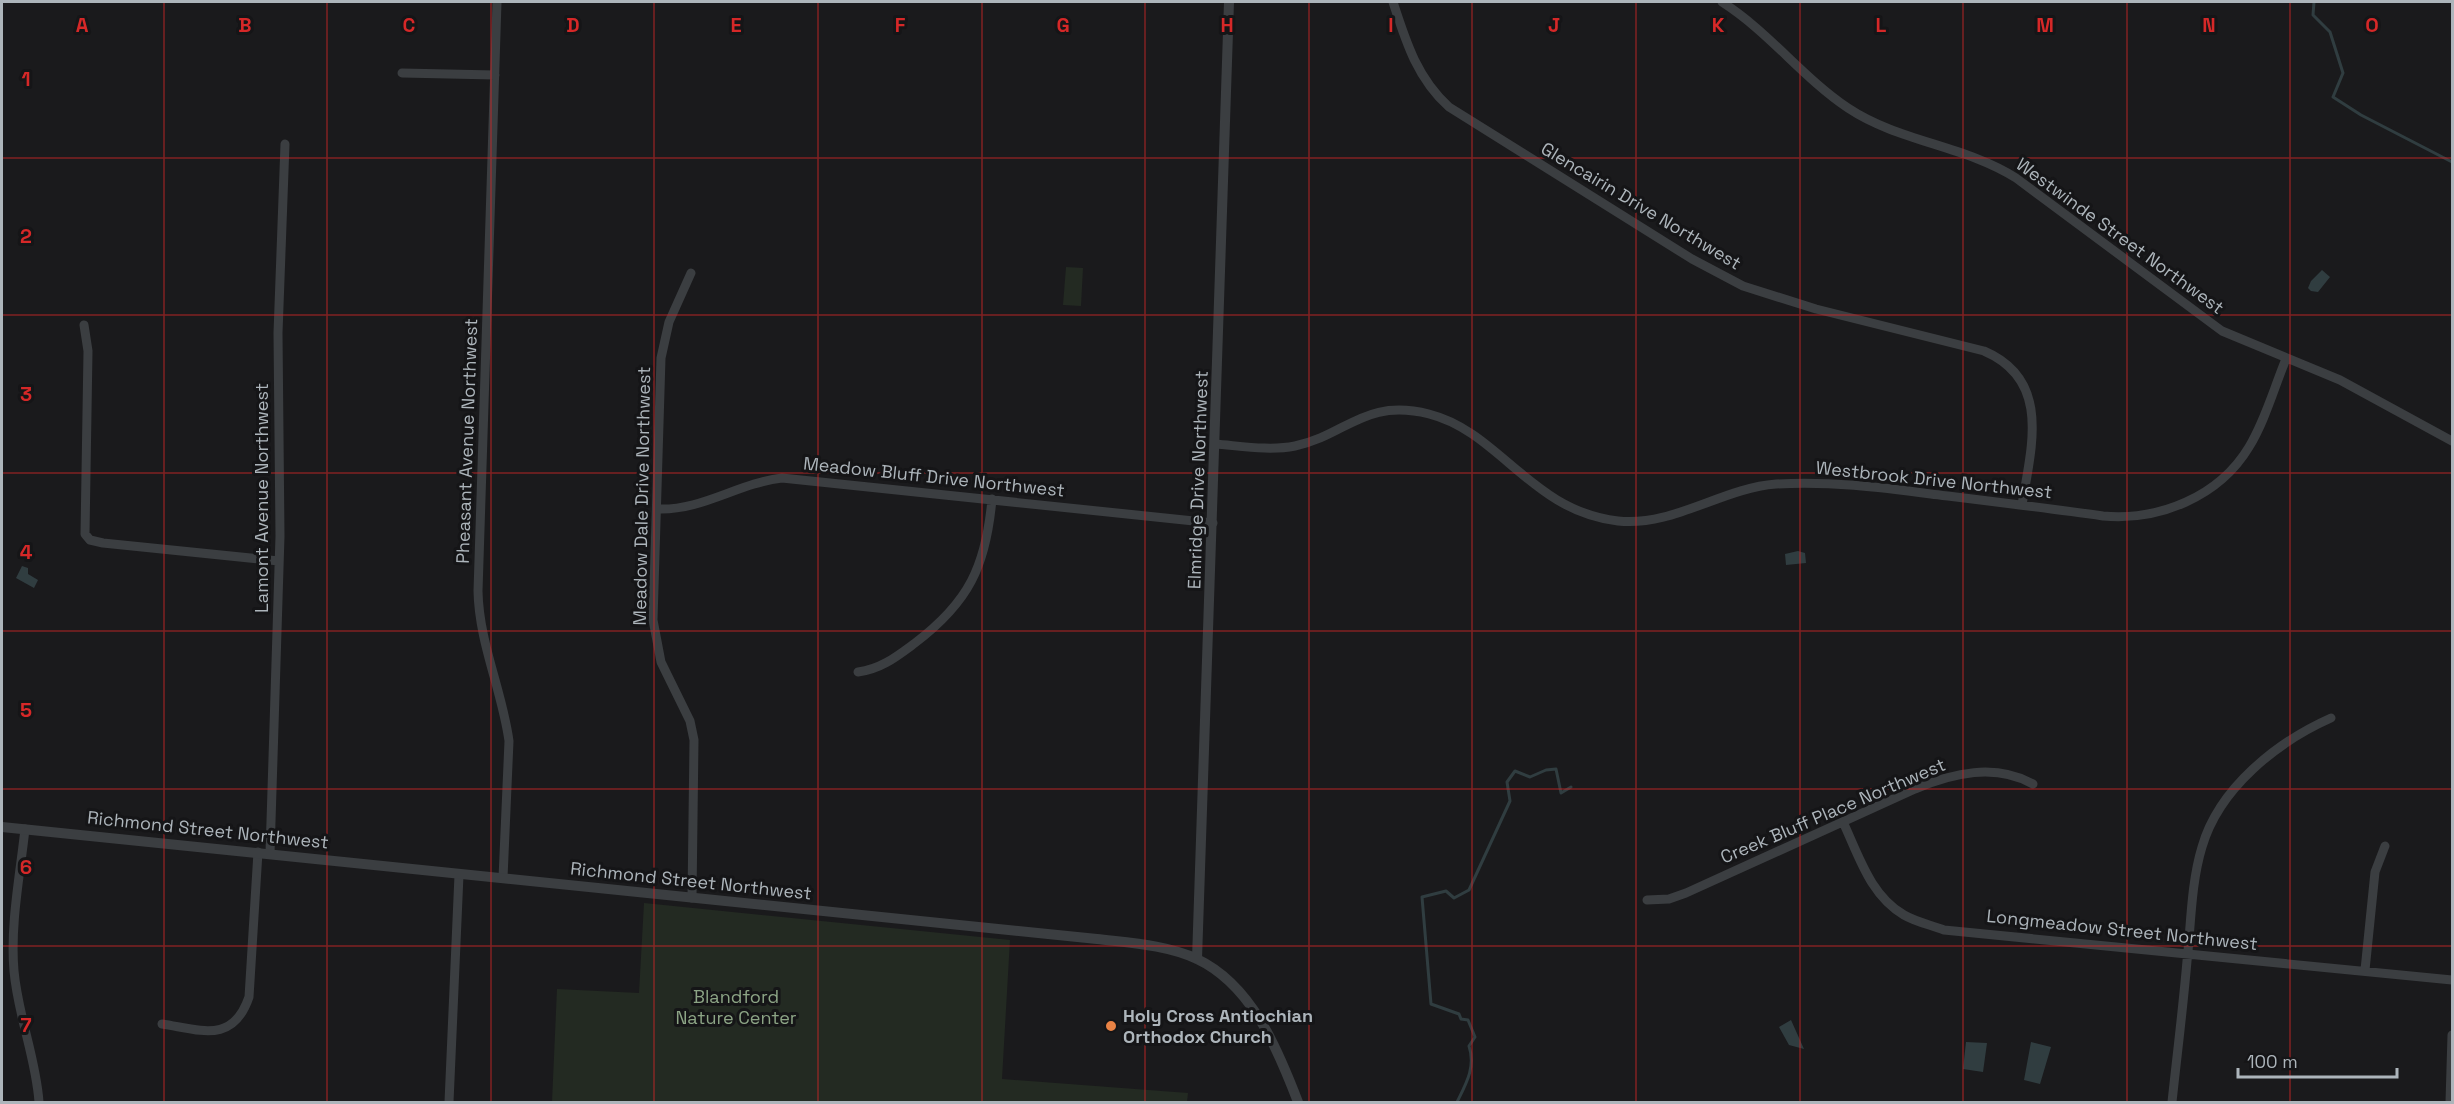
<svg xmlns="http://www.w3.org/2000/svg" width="2454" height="1104" viewBox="0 0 2454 1104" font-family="'Space Grotesk',sans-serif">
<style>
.green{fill:#232a22}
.water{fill:#303d40}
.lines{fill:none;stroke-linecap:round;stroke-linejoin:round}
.stream{stroke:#303d40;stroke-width:3}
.minor{stroke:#3b3e41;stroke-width:9}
.tertiary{stroke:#3b3e41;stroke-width:10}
.grid{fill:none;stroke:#d62828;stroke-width:1.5;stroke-opacity:0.55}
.poi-dot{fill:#e98345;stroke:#151517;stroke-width:2}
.labels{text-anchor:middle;stroke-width:6;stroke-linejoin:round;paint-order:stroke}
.street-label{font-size:18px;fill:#adb5bb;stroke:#151517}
.park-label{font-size:18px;fill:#8ca485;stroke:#151517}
.poi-label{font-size:18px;font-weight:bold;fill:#adb5bb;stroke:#151517;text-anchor:start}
.grid-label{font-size:20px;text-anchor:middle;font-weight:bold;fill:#d62828;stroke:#151517;stroke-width:6;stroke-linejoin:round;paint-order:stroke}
</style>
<rect width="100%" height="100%" fill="#1a1a1c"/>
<!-- green -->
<path class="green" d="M1066,267L1083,268L1081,306L1063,305Z
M644,903L1010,940L1002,1079L1188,1093L1187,1102H552L557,989L639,993Z"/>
<!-- water -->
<path class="water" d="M2322,270L2330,277L2318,292L2311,291L2308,288L2311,281Z
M1798,551L1805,553L1806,563L1786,565L1785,554Z
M22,566L28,568V574L38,580L34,588L16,578Z
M1791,1020L1804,1049L1789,1045L1779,1027Z
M1966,1042L1987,1043L1983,1072L1963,1069Z
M2031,1042L2051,1047L2040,1084L2024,1080Z"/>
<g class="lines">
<!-- stream -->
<path class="stream" d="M2314,2L2313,15L2330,32L2343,73L2333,97L2361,115L2452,162
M1457,1102C1466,1084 1476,1067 1469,1046L1475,1037L1468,1020L1461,1019L1459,1014L1431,1004L1422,897L1446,891L1454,898L1469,890L1510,801L1507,782L1515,771L1530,777L1546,770L1556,769L1561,793L1571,787"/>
<!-- minor -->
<path class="minor" d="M497,2L478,591C479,643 502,690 509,741L503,878
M1393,2C1406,42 1417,78 1449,107L1692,259L1743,286L1816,309L1984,351C2052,380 2031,448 2022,505
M1722,2C1769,32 1802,77 1848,108C1899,142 1964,145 2016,178L2222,331L2340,380L2452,441
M402,73L495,75
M691,273L669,322L661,358L653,620L661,662L690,721L694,740L692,898
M84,325L88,351L85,534L90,540L103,543L279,561
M1215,444C1241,446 1270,451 1295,446C1347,435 1364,398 1429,414C1500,432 1531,511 1618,521C1673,527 1722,488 1776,484C1829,481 1879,487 1931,494C1988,501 2046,508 2103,516C2159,521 2219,497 2249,447C2265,421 2274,388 2286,359
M657,509C702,511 738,483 782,478L1213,523
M858,672C881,669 896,657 915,643C969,602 986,566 992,499
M1843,822C1859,856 1870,895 1904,915C1916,922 1931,925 1944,930L2452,980
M25,829C20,875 10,925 14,971C18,1016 36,1058 39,1102
M270,853L280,536L278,333L285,144
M1647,900L1669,899L1686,893L1915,789C1953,773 1995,763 2033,784
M2365,970L2375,872L2385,846
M162,1024C201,1030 233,1044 249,997L258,852
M449,1102L459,875
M2172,1102C2177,1055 2183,1008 2187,961C2191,924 2191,883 2202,847C2219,788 2277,742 2331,718
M2450,1102L2452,1035"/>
<!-- tertiary -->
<path class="tertiary" d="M2,827L1097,939C1130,943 1167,945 1197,959C1252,985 1278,1050 1298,1102
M1197,959L1229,2"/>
</g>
<!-- grid -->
<path class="grid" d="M164,2V1102M327,2V1102M491,2V1102M654,2V1102M818,2V1102M982,2V1102M1145,2V1102M1309,2V1102M1472,2V1102M1636,2V1102M1800,2V1102M1963,2V1102M2127,2V1102M2290,2V1102M2,158H2452M2,315H2452M2,473H2452M2,631H2452M2,789H2452M2,946H2452"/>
<!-- markers -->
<circle class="poi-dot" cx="1111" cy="1026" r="6"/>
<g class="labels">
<!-- street labels -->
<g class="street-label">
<text transform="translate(1641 206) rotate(31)" y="6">Glencairin Drive Northwest</text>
<text transform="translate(2120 236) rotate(36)" y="6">Westwinde Street Northwest</text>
<text transform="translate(467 441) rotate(-88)" y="6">Pheasant Avenue Northwest</text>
<text transform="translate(934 477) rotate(6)" y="6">Meadow Bluff Drive Northwest</text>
<text transform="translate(1198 480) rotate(-88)" y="6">Elmridge Drive Northwest</text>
<text transform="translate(1934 480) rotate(6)" y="6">Westbrook Drive Northwest</text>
<text transform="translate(642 496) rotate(-89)" y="6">Meadow Dale Drive Northwest</text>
<text transform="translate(262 498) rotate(-90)" y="6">Lamont Avenue Northwest</text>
<text transform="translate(1833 811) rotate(-23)" y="6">Creek Bluff Place Northwest</text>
<text transform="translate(208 830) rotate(6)" y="6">Richmond Street Northwest</text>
<text transform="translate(691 881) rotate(6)" y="6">Richmond Street Northwest</text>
<text transform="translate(2122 930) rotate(6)" y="6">Longmeadow Street Northwest</text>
</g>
<!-- park labels -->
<g class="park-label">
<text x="736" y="1003">Blandford<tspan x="736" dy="21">Nature Center</tspan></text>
</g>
<!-- poi labels -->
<g class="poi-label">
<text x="1123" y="1022">Holy Cross Antiochian<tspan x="1123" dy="21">Orthodox Church</tspan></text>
</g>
</g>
<g class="grid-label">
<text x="82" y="32">A</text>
<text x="245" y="32">B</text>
<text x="409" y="32">C</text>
<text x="573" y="32">D</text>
<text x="736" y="32">E</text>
<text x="900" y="32">F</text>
<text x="1063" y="32">G</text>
<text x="1227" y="32">H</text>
<text x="1391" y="32">I</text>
<text x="1554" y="32">J</text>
<text x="1718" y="32">K</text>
<text x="1881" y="32">L</text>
<text x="2045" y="32">M</text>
<text x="2209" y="32">N</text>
<text x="2372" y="32">O</text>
<text x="26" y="86">1</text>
<text x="26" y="243">2</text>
<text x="26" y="401">3</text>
<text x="26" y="559">4</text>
<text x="26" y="717">5</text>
<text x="26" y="874">6</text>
<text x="26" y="1032">7</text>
</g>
<!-- border -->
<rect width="2454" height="1104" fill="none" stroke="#adb5bb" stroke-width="6"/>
<!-- scale -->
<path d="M2238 1068v9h159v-9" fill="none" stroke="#adb5bb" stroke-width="3"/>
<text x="2247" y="1068" font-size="18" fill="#adb5bb" stroke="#151517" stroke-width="4.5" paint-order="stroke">100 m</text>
</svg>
